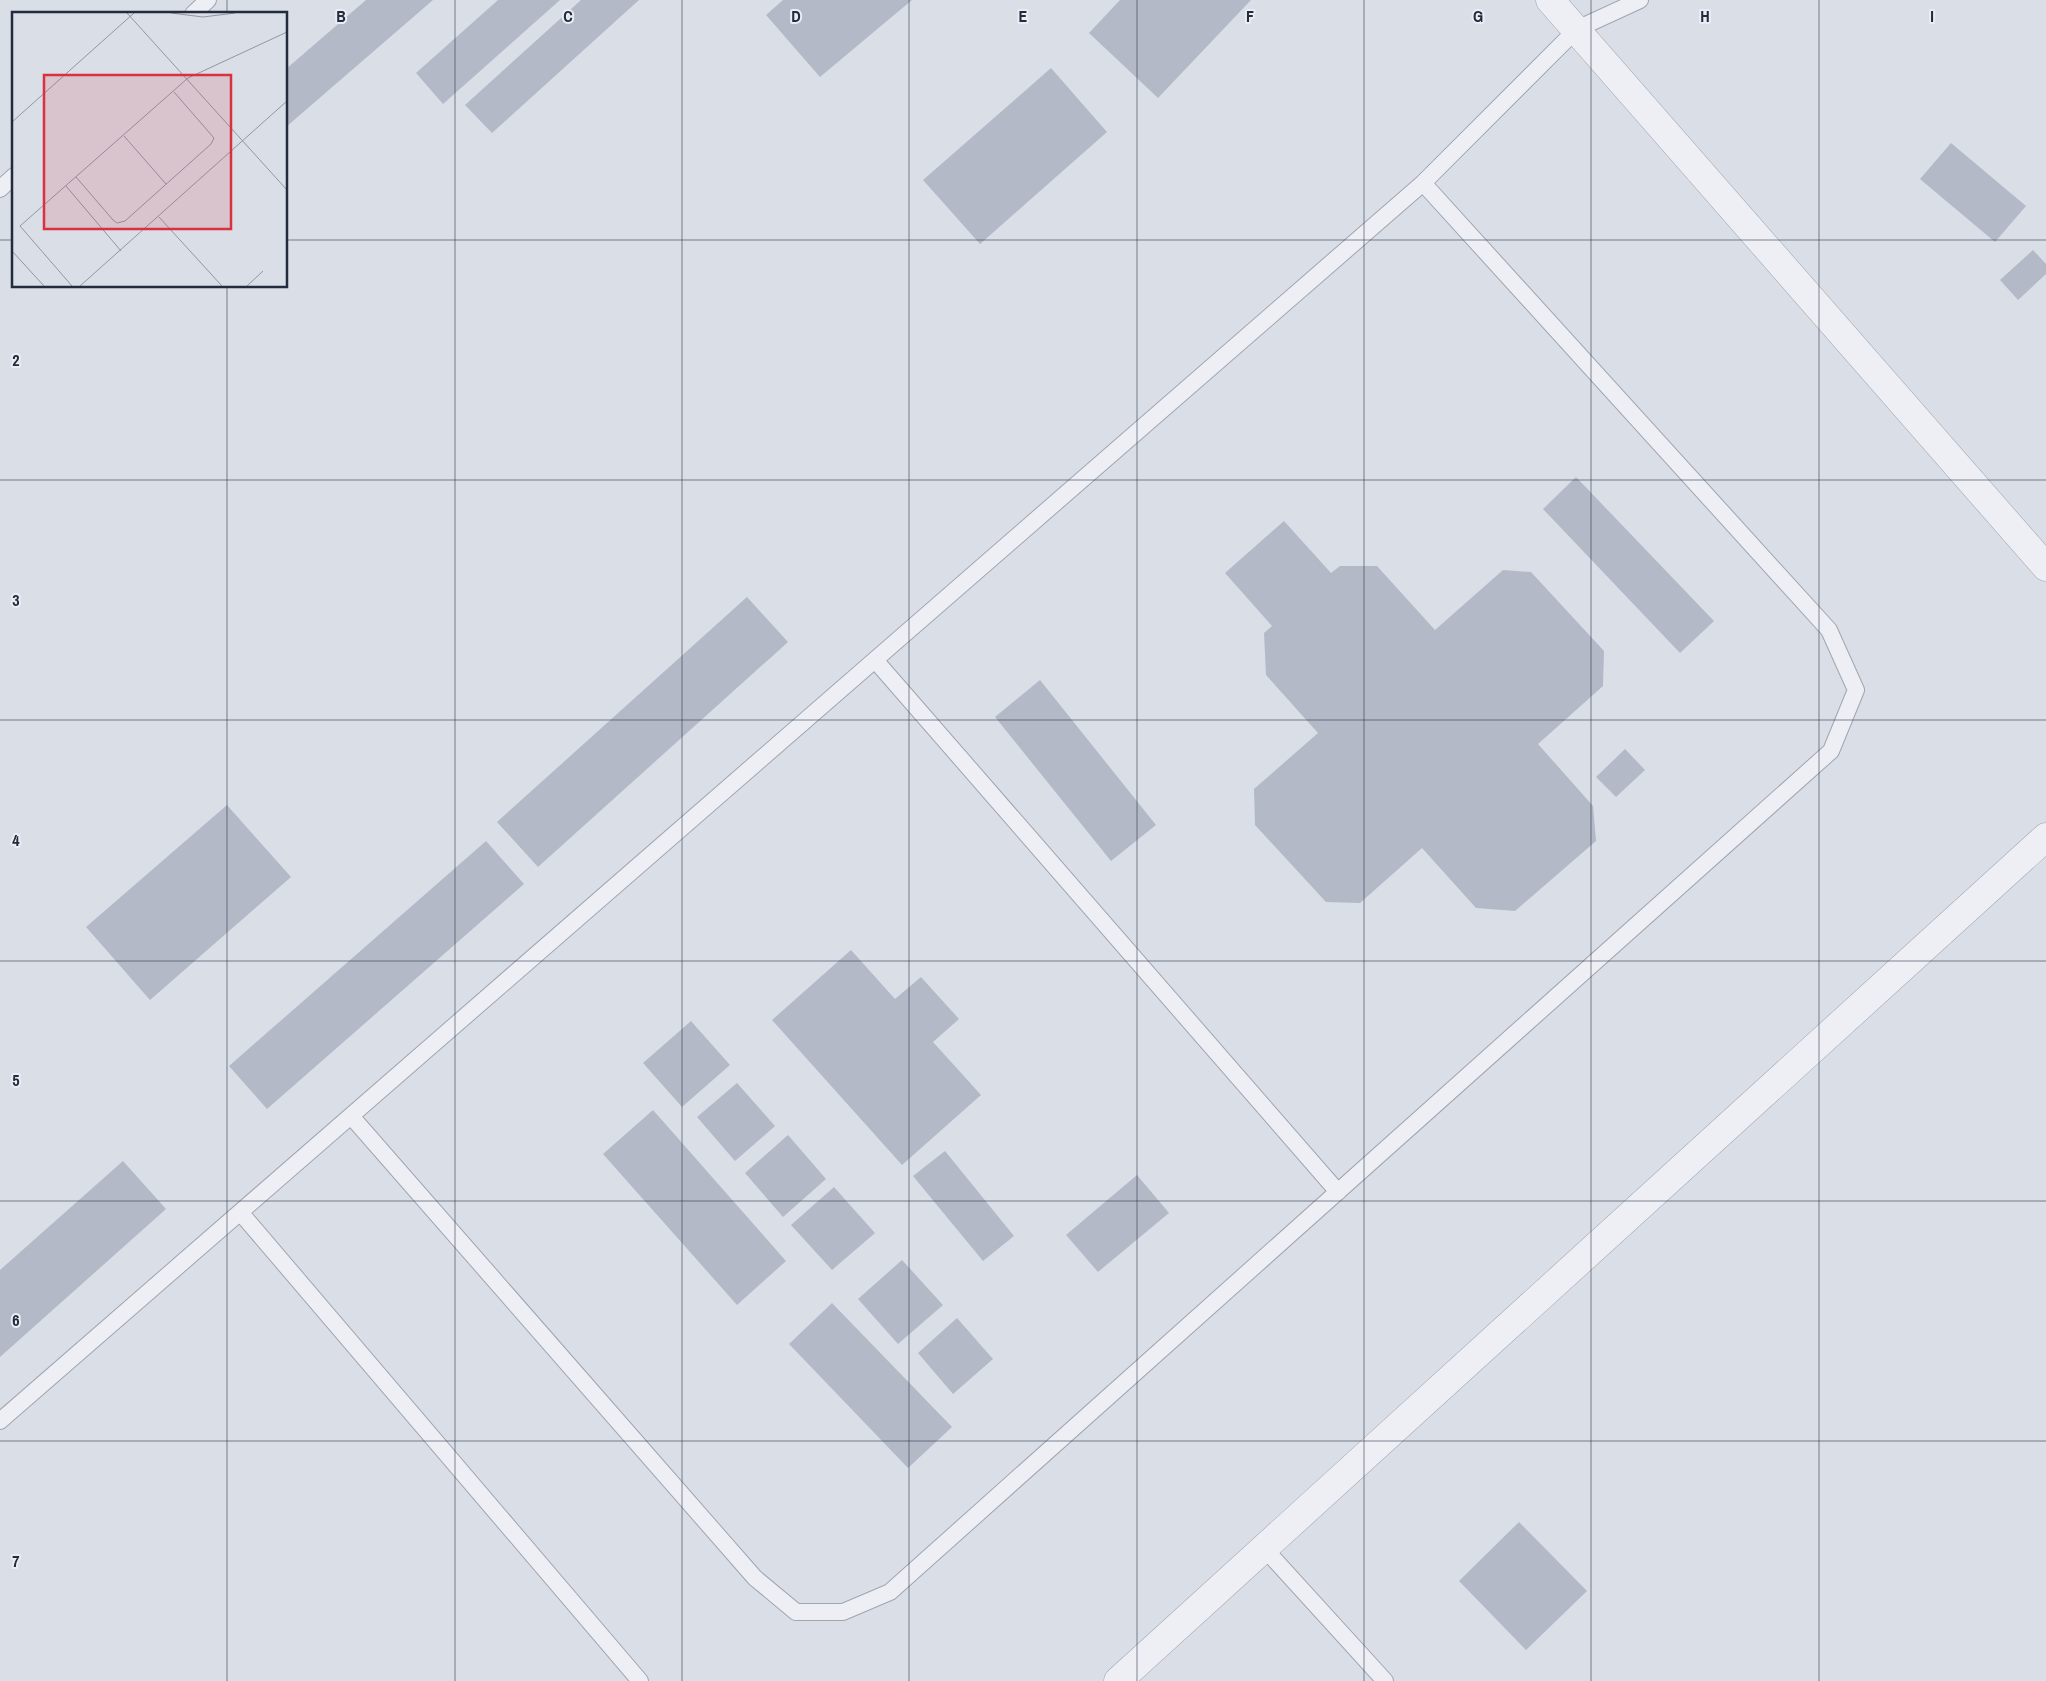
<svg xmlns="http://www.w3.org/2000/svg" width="2046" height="1681" viewBox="0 0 2046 1681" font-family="'Archivo Narrow',sans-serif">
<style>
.building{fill:#b4b9c7}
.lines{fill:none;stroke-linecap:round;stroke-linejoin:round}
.lane-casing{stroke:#9fa5b1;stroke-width:18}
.street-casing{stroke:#9fa5b1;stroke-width:29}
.lane{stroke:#edeff5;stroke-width:16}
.street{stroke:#edeff5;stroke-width:28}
.grid{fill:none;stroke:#232b3e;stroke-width:1;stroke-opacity:0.55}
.inset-road{fill:none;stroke:#9196a3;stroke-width:1}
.view{fill:#da313c;fill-opacity:0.15;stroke:#da313c;stroke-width:2.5}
.inset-edge{fill:none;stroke:#232b3e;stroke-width:2.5}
.grid-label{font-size:16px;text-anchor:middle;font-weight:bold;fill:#232b3e;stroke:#e9edf4;stroke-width:4;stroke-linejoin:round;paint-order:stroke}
</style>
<rect width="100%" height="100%" fill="#dadee7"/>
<!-- building -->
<path class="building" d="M366,0H433L286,127V69Z
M498,0H560L443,104L416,73Z
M581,0H639L492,133L465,105Z
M783,0H912L820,77L766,15Z
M1120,0H1251L1158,98L1089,33Z
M1051,68L1107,132L980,244L923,180Z
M1951,143L2026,206L1995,242L1920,179Z
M2033,250L2046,264V274L2018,300L2000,280Z
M1576,477L1714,621L1680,653L1543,509Z
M1284,521L1331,573L1340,566H1377L1435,630L1503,570L1531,572L1604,651L1603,686L1538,744L1593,806L1596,841L1515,911L1476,908L1422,848L1360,903L1326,902L1255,825L1254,789L1318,733L1266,675L1264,633L1272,626L1225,573Z
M747,597L788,642L538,867L497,822Z
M1040,680L1156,825L1111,861L995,717Z
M1625,749L1645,770L1616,797L1596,777Z
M227,805L291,877L150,1000L86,927Z
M486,841L524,884L267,1109L229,1066Z
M851,950L895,999L921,977L959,1019L933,1042L981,1095L902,1165L772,1020Z
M691,1021L730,1065L682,1107L643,1063Z
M737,1083L775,1126L735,1161L697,1117Z
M653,1110L786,1261L737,1305L603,1154Z
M788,1135L826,1179L783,1217L745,1173Z
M945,1151L1014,1236L983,1261L913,1176Z
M123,1161L166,1209L0,1357V1270Z
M1137,1175L1169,1213L1098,1272L1066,1235Z
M834,1187L875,1233L832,1270L791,1225Z
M902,1260L943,1305L898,1344L858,1299Z
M832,1303L952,1427L908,1468L789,1344Z
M957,1318L993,1359L953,1394L918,1353Z
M1519,1522L1587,1591L1526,1650L1459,1581Z"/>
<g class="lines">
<!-- lane casing -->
<g class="lane-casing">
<path id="lane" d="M193,14L208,0
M0,189L14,176
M875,660L1338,1192
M351,1116L755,1578L796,1612H843L890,1592L1831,751L1856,690L1829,630L1423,183
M240,1212L640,1681
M0,1421L1423,183L1577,29L1640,0
M1264,1548L1385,1681"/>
</g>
<!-- street casing -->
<g class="street-casing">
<path id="street" d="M1550,0L2046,567
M1118,1681L2046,837"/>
</g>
<!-- lane -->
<use href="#lane" class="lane"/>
<!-- street -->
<use href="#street" class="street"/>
</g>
<!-- grid -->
<path class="grid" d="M227,0V14M455,0V1681M682,0V1681M909,0V1681M1137,0V1681M1364,0V1681M1591,0V1681M1819,0V1681M0,240H14M286,240H2046M227,286V1681M0,480H2046M0,720H2046M0,961H2046M0,1201H2046M0,1441H2046"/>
<!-- overview -->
<g transform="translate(12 12)">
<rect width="275" height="275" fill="#dadee7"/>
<path class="inset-road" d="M115,1L275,178M159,1L191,5L223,1M0,110L122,1M112,124L154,172M64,165L101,208L105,211L113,209L199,132L202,126L162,80M54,174L109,239M147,205L210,274M0,239L32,274M60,274L8,214L176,66L275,20M68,274L275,89M235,274L251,259"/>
<path class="view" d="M32,63H219V217H32Z"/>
<rect width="275" height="275" class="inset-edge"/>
</g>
<g class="grid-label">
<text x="341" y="22">B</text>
<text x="568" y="22">C</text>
<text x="796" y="22">D</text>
<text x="1023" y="22">E</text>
<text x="1250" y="22">F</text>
<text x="1478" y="22">G</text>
<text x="1705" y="22">H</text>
<text x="1932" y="22">I</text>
<text x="16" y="366">2</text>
<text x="16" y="606">3</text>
<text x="16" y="846">4</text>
<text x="16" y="1086">5</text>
<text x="16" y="1326">6</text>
<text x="16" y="1567">7</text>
</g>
</svg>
